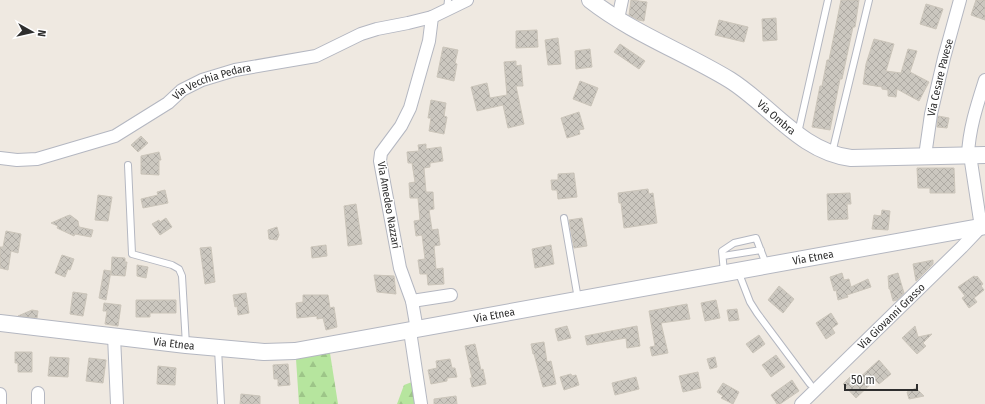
<svg xmlns="http://www.w3.org/2000/svg" width="985" height="404" viewBox="0 0 985 404" font-family="'Fira Sans Condensed',sans-serif">
<style>
.forest{fill:url(#forest-firs)}
.building{fill:url(#building-cross-hatch);stroke:#cbc5ba}
.lines{fill:none;stroke-linecap:round;stroke-linejoin:round}
.lane-casing{stroke:#b4b7c1;stroke-width:8}
.street-casing{stroke:#b4b7c1;stroke-width:14}
.secondary-casing{stroke:#b4b7c1;stroke-width:18}
.lane{stroke:#fff;stroke-width:6}
.street{stroke:#fff;stroke-width:12}
.secondary{stroke:#fff;stroke-width:16}
.labels{text-anchor:middle;stroke-width:3;stroke-linejoin:round;paint-order:stroke}
.street-label{font-size:11px;fill:#2e2e2e;stroke:#fff}
</style>
<defs>
<pattern id="forest-firs" width="22" height="20" patternUnits="userSpaceOnUse"><rect width="22" height="20" fill="#b6e59e"/><path d="M5 1l3.5 6h-7zM16 11l3.5 6h-7z" fill="#9dc588"/></pattern>
<pattern id="building-cross-hatch" width="8" height="8" patternUnits="userSpaceOnUse"><rect width="8" height="8" fill="#cbc7bf"/><path d="M0 0l8 8M0 8l8-8" fill="none" stroke="#afaba4"/></pattern>
</defs>
<rect width="100%" height="100%" fill="#efe9e1"/>
<!-- forest -->
<path class="forest" d="M330,353L338,404H299L296,359Z
M412,382L415,404H397L404,385Z"/>
<!-- building -->
<path class="building" d="M631,0L647,2L644,21L638,20L629,15Z
M841,0H859L855,27H853L842,79H840L830,130L812,127L820,86H822L827,60H829Z
M976,0H985V20L971,15Z
M926,4L943,9L936,29L920,24Z
M776,18L777,40L763,41L762,19Z
M719,20L748,27L744,42L715,35Z
M537,30L538,47L516,48V31Z
M558,38L561,64L548,65L545,40Z
M874,39L894,44L886,71L901,73L908,49L917,51L910,72L929,82L919,101L897,89L896,97L888,96V90L882,89V87L863,84L866,64Z
M620,44L645,61L639,69L614,52Z
M443,47L458,50L455,63L457,64L454,81L437,77Z
M590,49L592,67L576,69L575,51Z
M516,61V66L521,65L523,86H516L524,124L508,128L503,105L477,111L471,87L487,83L490,98L507,95L504,62Z
M580,81L598,88L591,106L573,99Z
M431,100L446,103L444,116L447,117L444,134L429,131L431,118H428Z
M579,112L584,129L579,130L580,134L567,138L561,118Z
M938,116L949,118L947,128L937,127Z
M141,136L148,143L138,152L131,145Z
M426,144V149L441,147L443,161L430,163V167L424,168L426,192H433L434,209L429,210L432,230L438,229L440,245L434,246L436,269L443,268L444,284L428,285L427,274H420L418,260L425,259L422,235L416,236L414,221L420,220L418,198H410L409,183L415,182L412,163H408L407,152L419,151L418,145Z
M159,152L161,160H159V175L141,174V156Z
M917,168H954L955,193H930V188H918Z
M574,173L577,197L558,199L557,190H552L551,180H558V174Z
M648,189L649,194L653,193L657,223L624,228L621,203H619L618,193Z
M165,190L168,203L143,208L141,199L158,195L157,192Z
M850,193L851,204H847L848,219L828,220L827,194Z
M98,195L112,197L108,221L95,220Z
M356,204L362,244L348,246L344,206Z
M882,210L890,211L888,230L872,229L874,215L881,216Z
M70,215L78,221L79,227L93,230L91,237L75,234L74,236L57,228L58,226L51,223L67,216Z
M166,218L172,227L160,235L152,224L159,220L160,222Z
M582,218L587,246L574,248L569,220Z
M277,227L279,235L277,240L269,239L268,230Z
M6,231L21,234L18,253L11,251L8,270L0,268V247H3Z
M326,245L327,256L312,258L311,247Z
M551,245L554,264L535,268L532,249Z
M211,247L215,282L205,284L200,248Z
M62,255L74,259L70,270L68,269L65,277L55,273Z
M112,257L125,258V262H127L125,276L111,275Z
M933,260V264L916,281L913,264Z
M137,265L148,267L146,278L137,276Z
M104,270L111,271L106,300L99,298Z
M842,273L844,280L849,279L851,287L868,279L871,287L847,295L848,297L838,300L836,290L834,291L830,277Z
M898,273L904,293L897,300L893,301L890,289H889L888,276Z
M374,275L394,276L396,294L377,292Z
M974,276L976,277L977,276L983,284L981,286L984,290L974,298L977,302L969,308L962,298L965,296L958,287Z
M779,286L794,299L783,313L768,300Z
M73,292L87,294L83,316L70,314Z
M246,293L249,313L238,315L237,306L235,307L233,295Z
M303,295H328L330,308L334,307L337,327L326,330L323,318L317,319V316L297,318L296,303L303,302Z
M136,300H176V313H150V317H136Z
M716,300L720,318L705,321L701,303Z
M104,303L121,305L118,326L105,324L107,311H103Z
M687,304L690,319L661,323L668,353L652,356L650,347L655,346L649,311Z
M737,309L739,320L729,321L727,310Z
M32,310L38,311L37,318L18,316Z
M831,313L838,324L832,328L835,333L826,339L816,323Z
M567,326L571,338L558,341L555,329Z
M637,326L640,346L627,348L626,338L587,345L585,336Z
M915,326L918,337L932,334L923,343L926,346L917,354L902,338Z
M759,335L765,344L753,353L746,344Z
M544,342L547,362L551,361L556,384L543,387L534,354H533L531,344Z
M475,344L481,370L483,369L486,384L472,387L470,378H472L465,346Z
M15,352H32V372H18V363H15Z
M776,355L785,367L771,377L762,365Z
M50,357L69,358L68,377L48,376Z
M715,357L717,367L710,369L707,359Z
M89,358L106,360L103,383L86,381Z
M450,359L452,368H455L457,377L447,378V381L431,384L428,370L437,368L436,361Z
M879,360L891,374L879,384L875,380L856,398L843,384L852,375L857,380Z
M288,364L290,385L278,386V379H274L273,365Z
M158,366L176,368L175,385L157,384Z
M698,372L701,388L683,392L679,376Z
M571,374L572,376L576,375L579,385L564,390L560,377Z
M636,377L639,389L615,395L612,383Z
M792,380L799,391L780,404H777L771,395Z
M723,383L739,392L733,404L721,398L723,396L717,392Z
M916,388L924,396L909,399L907,392Z
M241,394L260,396V404H240Z
M456,396L457,404H434V399Z"/>
<g class="lines">
<!-- lane casing -->
<g class="lane-casing">
<path id="lane" d="M447,9L448,0
M798,133L828,0
M832,153L869,0
M128,165L132,254L172,265L179,269L182,276L186,345
M564,218L578,299
M723,256L761,250
M738,271L750,302L757,313L810,384
M724,272L722,251L734,243L756,238L766,264
M218,349L221,404"/>
</g>
<!-- street casing -->
<g class="street-casing">
<g id="street">
<path d="M618,19L622,0"/>
<path d="M968,155C969,129 977,105 985,80"/>
<path id="s1" d="M925,156L931,114L944,58L960,0"/>
<path id="s2" d="M0,158L17,160L37,159L115,136L168,103L182,90L202,80L235,70L316,56L361,34L377,29L408,23L432,17L467,0"/>
<path d="M412,301L451,295"/>
<path d="M417,330L412,301L400,268L380,161L381,153L401,126L410,108L429,41L432,17"/>
<path d="M410,331L421,404"/>
<path d="M114,336L117,404"/>
<path d="M38,393V404"/>
<path d="M0,394V404"/>
<path id="s3" d="M801,404L962,247L981,227L970,155"/>
</g>
</g>
<!-- secondary casing -->
<g class="secondary-casing">
<g id="secondary">
<path id="s4" d="M590,0C632,33 684,52 730,80C770,105 801,152 851,158L985,155"/>
<path id="s5" d="M0,323L186,345L264,352L295,351L985,226"/>
</g>
</g>
<!-- lane -->
<use href="#lane" class="lane"/>
<!-- street -->
<use href="#street" class="street"/>
<!-- secondary -->
<use href="#secondary" class="secondary"/>
</g>
<g class="labels">
<!-- street labels -->
<g class="street-label">
<text dy="4" stroke="none"><textPath href="#s1" startOffset="80">Via Cesare Pavese</textPath></text>
<text dy="4" stroke="none"><textPath href="#s2" startOffset="231">Via Vecchia Pedara</textPath></text>
<text dy="4" stroke="none"><textPath href="#s4" startOffset="221">Via Ombra</textPath></text>
<text transform="translate(389 205) rotate(80)" y="4">Via Amedeo Nazzari</text>
<text dy="4" stroke="none"><textPath href="#s5" startOffset="823">Via Etnea</textPath></text>
<text dy="4" stroke="none"><textPath href="#s5" startOffset="499">Via Etnea</textPath></text>
<text dy="4" stroke="none"><textPath href="#s3" startOffset="126">Via Giovanni Grasso</textPath></text>
<text dy="4" stroke="none"><textPath href="#s5" startOffset="175">Via Etnea</textPath></text>
</g>
</g>
<!-- north arrow -->
<g transform="translate(32 32) rotate(98)" stroke="#ffffff" stroke-width="3" paint-order="stroke">
<path d="M0-3L7 15L0 10L-7 15Z" fill="#2e2e2e"/>
<text y="-6" font-size="11" font-weight="bold" text-anchor="middle" fill="#2e2e2e">N</text>
</g>
<!-- scale -->
<path d="M845 384v6h72v-6" fill="none" stroke="#2e2e2e" stroke-width="2"/>
<text x="851" y="384" font-size="12" fill="#2e2e2e" stroke="#ffffff" stroke-width="3" paint-order="stroke">50 m</text>
</svg>
